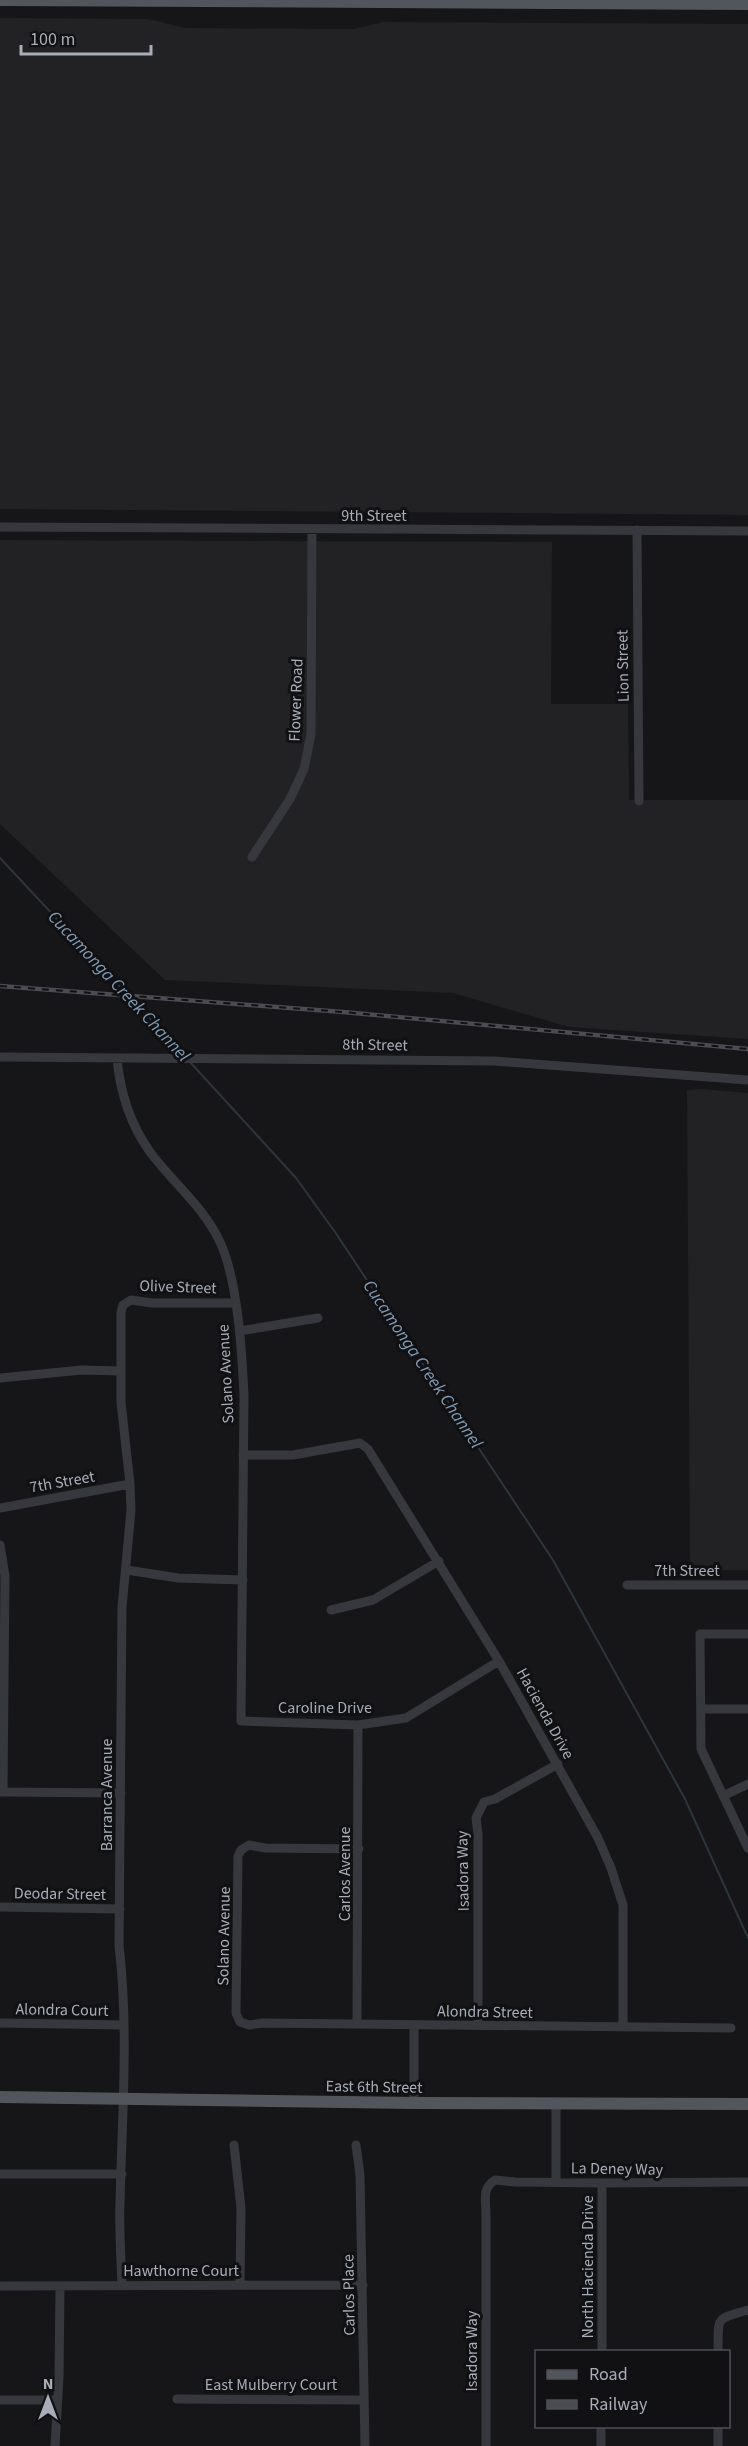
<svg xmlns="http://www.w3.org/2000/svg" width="748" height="2446" viewBox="0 0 748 2446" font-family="'Source Sans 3',sans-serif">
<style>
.built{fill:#222225}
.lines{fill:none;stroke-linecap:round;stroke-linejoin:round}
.stream{stroke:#2c353c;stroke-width:2}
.minor{stroke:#37383d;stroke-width:9}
.major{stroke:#53555c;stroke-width:12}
.rail-casing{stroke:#4a4c52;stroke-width:4.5}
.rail{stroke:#111113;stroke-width:2;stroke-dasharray:7;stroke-linecap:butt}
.labels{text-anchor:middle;stroke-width:6;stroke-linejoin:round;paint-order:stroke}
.street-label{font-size:16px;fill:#a8adb8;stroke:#111113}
.water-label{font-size:18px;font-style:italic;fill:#7f9bb3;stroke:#111113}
</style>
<rect width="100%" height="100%" fill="#161618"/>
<!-- built -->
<path class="built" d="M0,18L148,19L186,28L353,29L384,22L748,24V515L0,509Z
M0,540L552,542L551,704H628L629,800H748V1039L569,1027L453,993L165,980L0,824Z
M702,1089L748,1093V1570H690L687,1090Z"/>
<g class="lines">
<!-- stream -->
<path class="stream" d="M0,858L184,1055
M190,1062L296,1178L335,1232L553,1560L685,1799L748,1938"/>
<!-- minor -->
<path class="minor" d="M0,527L748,531
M637,530L639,801
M252,857L290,799L304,769L311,734L312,529
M0,1057L494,1061L748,1080
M117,1058C120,1092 130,1124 150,1152C173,1183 204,1207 220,1242C238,1281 242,1353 244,1396L241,1721L358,1725L406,1718L499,1661
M240,1331L318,1318
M0,1378L82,1370L121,1371
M243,1455H293L360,1443L368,1449L499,1661L598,1838L611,1868L623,1905V2027
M0,1508L130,1484
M0,1545L5,1576L3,1791
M127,1570L178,1578L243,1580
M627,1585H748
M331,1610L373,1600L439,1561
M748,1634H700L701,1749L748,1848
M701,1709H748
M0,1792L121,1793
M723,1796L748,1784
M359,1849L265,1848L249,1845L241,1850L238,1856L236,2013L240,2022L249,2025L263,2023L731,2028
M0,1907L120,1909
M0,2023L124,2025
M357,2024L358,1725
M414,2025V2103
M478,2025V1834L476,1818L484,1802L495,1799L558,1764
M556,2104V2182
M234,2145L241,2208L240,2284
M356,2145L360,2175L365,2446
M0,2174H122
M122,2285C121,2258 119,2230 120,2202C122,2116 129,2031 119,1945L122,1607L131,1510L130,1484L121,1402V1312L123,1305L131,1300L152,1303H235
M0,2286L363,2285
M602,2352V2183
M718,2352C719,2317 713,2320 748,2310
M177,2399L364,2400
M0,2400H56
M55,2446L59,2377L60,2286
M486,2446V2211C485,2197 483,2188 495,2180L515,2182L602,2183L748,2182
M601,2446V2426
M718,2446V2426"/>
<!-- major -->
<path class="major" d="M0,0L748,4
M0,2097L414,2103L748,2104"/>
<!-- rail casing -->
<g class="rail-casing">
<path id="rail" d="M0,986L343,1012L748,1049"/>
</g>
<!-- rail -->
<use href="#rail" class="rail"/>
</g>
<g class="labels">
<!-- street labels -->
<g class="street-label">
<text x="374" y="521">9th Street</text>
<text transform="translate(622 666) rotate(-91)" y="6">Lion Street</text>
<text transform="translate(295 700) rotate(-88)" y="6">Flower Road</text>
<text transform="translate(375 1044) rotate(1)" y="6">8th Street</text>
<text transform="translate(178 1286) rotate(2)" y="6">Olive Street</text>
<text transform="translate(225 1374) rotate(-93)" y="6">Solano Avenue</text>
<text transform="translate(62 1481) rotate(-10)" y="6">7th Street</text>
<text x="687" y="1576">7th Street</text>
<text x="325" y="1713">Caroline Drive</text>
<text transform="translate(546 1713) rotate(61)" y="6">Hacienda Drive</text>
<text transform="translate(106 1795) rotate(-90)" y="6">Barranca Avenue</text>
<text transform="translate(462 1871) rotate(-91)" y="6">Isadora Way</text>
<text transform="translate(344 1874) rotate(-90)" y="6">Carlos Avenue</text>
<text transform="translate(60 1893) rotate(1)" y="6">Deodar Street</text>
<text transform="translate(223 1936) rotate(-89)" y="6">Solano Avenue</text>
<text transform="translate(62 2009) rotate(1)" y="6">Alondra Court</text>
<text transform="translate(485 2011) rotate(1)" y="6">Alondra Street</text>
<text transform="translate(374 2086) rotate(1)" y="6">East 6th Street</text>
<text transform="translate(617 2168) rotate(1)" y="6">La Deney Way</text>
<text transform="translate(587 2267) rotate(-90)" y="6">North Hacienda Drive</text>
<text x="181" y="2276">Hawthorne Court</text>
<text transform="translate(348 2295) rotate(-91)" y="6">Carlos Place</text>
<text transform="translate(471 2351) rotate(-90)" y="6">Isadora Way</text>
<text x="271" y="2390">East Mulberry Court</text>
</g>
<!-- water labels -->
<g class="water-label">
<text transform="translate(119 986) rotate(47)" y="6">Cucamonga Creek Channel</text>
<text transform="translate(423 1364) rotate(56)" y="6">Cucamonga Creek Channel</text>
</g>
</g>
<!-- legend -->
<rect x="535" y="2350" width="195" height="78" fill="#111113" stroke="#4d4f55" stroke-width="1.5"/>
<rect x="547" y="2370" width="30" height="9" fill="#53555c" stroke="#4d4f55" stroke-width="1.5"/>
<text x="589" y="2380" font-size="18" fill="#a8adb8">Road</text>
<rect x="547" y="2400" width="30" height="9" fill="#4a4c52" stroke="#4d4f55" stroke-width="1.5"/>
<text x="589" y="2410" font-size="18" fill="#a8adb8">Railway</text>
<!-- north arrow -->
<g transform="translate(48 2398)" stroke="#111113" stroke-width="4.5" paint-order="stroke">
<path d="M0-4.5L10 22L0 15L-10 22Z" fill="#a8adb8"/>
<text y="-9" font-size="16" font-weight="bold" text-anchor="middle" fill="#a8adb8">N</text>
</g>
<!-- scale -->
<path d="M21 45v9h130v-9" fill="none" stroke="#a8adb8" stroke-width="3"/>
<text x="30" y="45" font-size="18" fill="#a8adb8" stroke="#111113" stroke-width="4.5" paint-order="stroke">100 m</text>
</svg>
